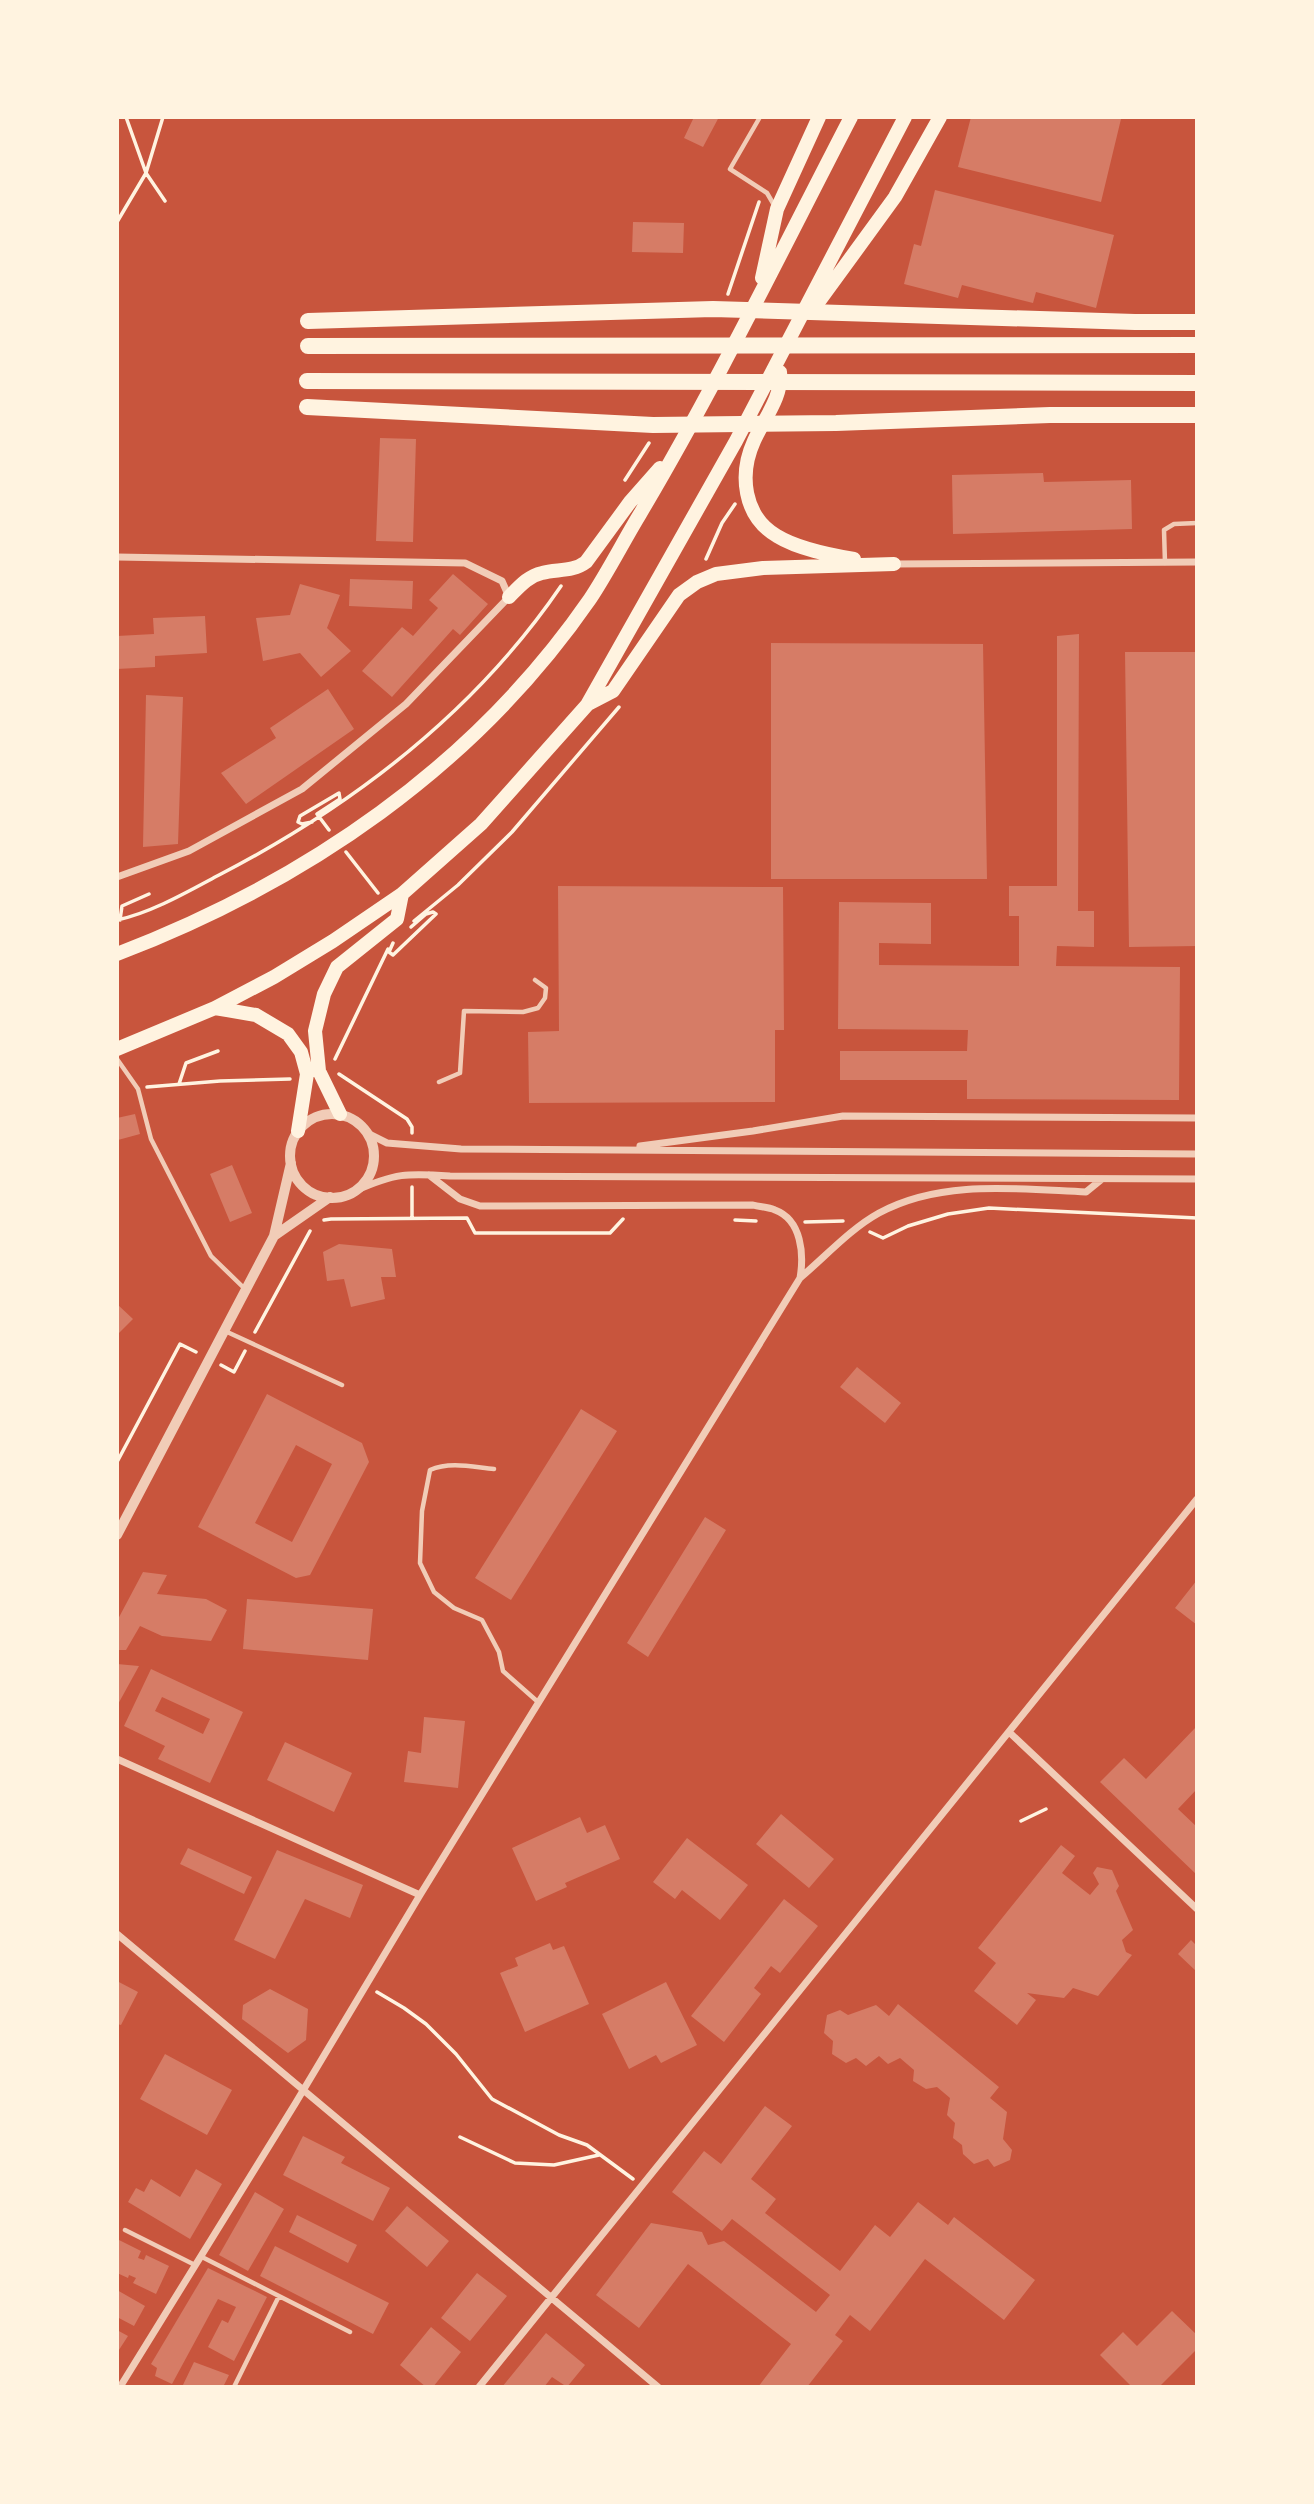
<svg xmlns="http://www.w3.org/2000/svg" width="1314" height="2504" viewBox="0 0 1314 2504" font-family="Lora,serif">
<style>
.building{fill:#d67c66;fill-rule:evenodd}
.lines{fill:none;stroke-linecap:round;stroke-linejoin:round}
.path{stroke:#fff3e0;stroke-width:3.5}
.service{stroke:#f1ccb7;stroke-width:4.5}
.minor{stroke:#f1ccb7;stroke-width:7}
.tertiary{stroke:#f1ccb7;stroke-width:10}
.trunk{stroke:#fff3e0;stroke-width:14}
.motorway{stroke:#fff3e0;stroke-width:16}
</style>
<rect width="100%" height="100%" fill="#c8553d"/>
<!-- building -->
<path class="building" d="M694,117H719L703,147L684,138Z
M971,117L1121,119L1101,202L958,167Z
M935,190L1114,235L1096,308L1036,292L1033,303L962,285L958,298L904,284L914,244L921,246Z
M633,222L684,223L683,253L632,252Z
M380,438L416,439L413,542L376,541Z
M1043,473L1044,482L1131,480L1132,529L953,534L952,475Z
M453,574L488,604L460,635L453,629L392,697L362,671L402,627L413,636L438,608L429,600Z
M350,579L413,581L412,609L349,606Z
M300,584L340,595L327,628L351,651L321,677L300,653L263,661L256,618L290,615Z
M205,616L207,653L155,656V667L117,669V636L154,634L153,618Z
M1079,634L1078,911H1094V947L1057,946L1056,966L1180,967L1179,1100L967,1099V1080H840V1051H967L968,1030L838,1029L839,902L931,903V944L879,943V965L1019,966V916H1009V886H1057V636Z
M771,643L983,644L987,879H771Z
M1125,652H1197V946L1129,947Z
M328,689L354,729L246,804L221,773L276,738L270,728Z
M146,695L183,697L178,844L143,847Z
M558,886L783,887L784,1030H775V1102L529,1103L528,1032L559,1031Z
M135,1114L140,1134L118,1140L117,1118Z
M232,1165L252,1213L230,1222L210,1174Z
M339,1244L392,1249L396,1277H381L385,1299L351,1307L344,1279L327,1281L323,1252Z
M117,1304L133,1319L117,1335Z
M857,1367L901,1403L885,1423L840,1387Z
M267,1394L362,1443L369,1462L310,1575L296,1578L198,1527ZM296,1445L332,1464L292,1542L255,1523Z
M581,1409L617,1431L511,1600L475,1578Z
M705,1517L726,1530L648,1657L627,1643Z
M143,1572L167,1575L157,1594L206,1599L227,1610L211,1641L162,1636L140,1626L126,1650H117V1621Z
M1197,1580V1625L1175,1608Z
M247,1599L373,1609L368,1660L243,1649Z
M117,1664L139,1666L117,1706Z
M151,1669L243,1712L210,1783L158,1759L165,1746L124,1726ZM162,1697L210,1719L203,1734L155,1711Z
M424,1717L465,1721L458,1788L404,1782L408,1751L421,1753Z
M1197,1726V1789L1178,1809L1197,1827V1875L1100,1782L1124,1758L1146,1779Z
M285,1742L352,1773L334,1812L267,1780Z
M781,1814L834,1859L809,1888L756,1844Z
M580,1817L587,1833L605,1825L620,1859L565,1883L567,1887L536,1901L512,1848Z
M687,1838L748,1885L720,1920L682,1890L675,1899L653,1882Z
M1061,1845L1075,1856L1062,1873L1090,1895L1099,1884L1093,1873L1097,1867L1112,1870L1119,1886L1116,1891L1133,1930L1122,1940L1126,1952L1132,1955L1098,1996L1073,1988L1064,1998L1027,1993L1036,2000L1017,2025L974,1991L996,1963L978,1948Z
M188,1848L252,1877L244,1894L180,1864Z
M277,1850L363,1885L350,1918L305,1899L275,1959L234,1940Z
M784,1899L818,1926L780,1973L771,1966L754,1988L761,1994L724,2042L691,2016Z
M1191,1940L1197,1946V1972L1178,1954Z
M550,1943L553,1950L564,1946L589,2004L525,2032L500,1973L518,1966L515,1958Z
M117,1981L138,1992L121,2025L117,2024Z
M666,1982L697,2045L661,2063L656,2055L629,2069L602,2014Z
M270,1989L308,2009L306,2040L288,2053L242,2019L243,2005Z
M898,2004L999,2087L990,2098L1007,2112L1003,2139L1012,2150L1010,2160L994,2167L988,2159L974,2164L963,2154L962,2145L953,2138L955,2123L947,2115L950,2098L937,2087L926,2089L913,2081L914,2070L900,2058L888,2064L879,2056L866,2066L856,2058L846,2063L832,2054L833,2041L824,2033L827,2015L840,2010L848,2015L876,2005L889,2016Z
M165,2054L232,2090L207,2135L140,2099Z
M765,2106L792,2126L751,2179L776,2199L765,2213L840,2271L875,2225L890,2237L918,2202L948,2225L954,2217L1035,2280L1004,2320L925,2259L870,2331L850,2315L835,2335L843,2341L807,2387H758L791,2344L688,2264L639,2328L596,2295L651,2223L702,2232L708,2245L724,2241L816,2312L830,2295L732,2219L722,2231L672,2192L704,2151L721,2164Z
M303,2136L345,2157L341,2163L390,2188L373,2221L283,2175Z
M196,2169L222,2184L190,2239L128,2202L136,2188L144,2192L151,2179L180,2197Z
M255,2192L284,2209L248,2271L219,2255Z
M407,2206L449,2241L427,2267L385,2231Z
M297,2215L357,2245L348,2263L289,2232Z
M117,2239L141,2251L138,2258L144,2260L146,2255L169,2266L156,2294L133,2283L136,2278L129,2275L128,2278L117,2273Z
M275,2246L389,2303L373,2334L260,2276Z
M208,2268L267,2297L234,2361L208,2347L222,2320L228,2323L236,2307L218,2299L172,2384L155,2376L157,2368L151,2364Z
M477,2273L507,2296L470,2341L441,2318Z
M117,2290L145,2306L134,2326L117,2317Z
M1172,2311L1197,2335V2349L1159,2387H1132L1100,2355L1123,2332L1137,2346Z
M431,2327L461,2352L433,2387H426L400,2365Z
M117,2330L128,2336L117,2353Z
M546,2333L585,2365L567,2387L552,2377L544,2387H502Z
M194,2362L229,2375L223,2387H182Z"/>
<g class="lines">
<!-- path -->
<path class="path" d="M126,117L146,173L165,201
M117,222L146,173L163,117
M728,294L759,202
M625,480L649,443
M706,559L722,523L735,504
M312,822L302,824L298,822L300,816L339,793L340,799L317,814L329,830
M346,852L378,893
M117,920C151,913 189,891 219,875C354,805 475,712 561,586
M120,920L122,906L149,894
M414,921L458,885L512,832L619,707
M393,943L389,952L393,955L436,914L433,912L426,914L411,927
M335,1059L388,949
M339,1074L407,1119L412,1127V1133
M179,1084L186,1063L218,1051
M147,1087L220,1081L290,1079
M412,1218V1187
M324,1220L331,1219L467,1218L475,1233H610L623,1219
M735,1220L756,1221
M805,1222L843,1221
M870,1232L883,1238L908,1226L948,1214L989,1208L1197,1218
M255,1332L310,1231
M221,1365L234,1372L245,1351
M117,1462L180,1344L196,1352
M1021,1821L1046,1809
M377,1992L404,2008L426,2024L456,2054L492,2099L559,2135L587,2145L633,2179
M460,2137L515,2163L554,2165L599,2155"/>
<!-- service -->
<path class="service" d="M760,117L730,169L767,193L774,205
M1165,563L1164,530L1174,524L1197,523
M117,1059L138,1089L151,1139L211,1256L245,1289
M439,1082L460,1073L464,1011L523,1012L538,1008L545,998L546,988L535,980
M225,1331L342,1385
M494,1469C473,1467 450,1461 430,1470L422,1511L420,1563L434,1592L454,1608L482,1620L499,1652L503,1671L538,1702
M125,2230L195,2265
M202,2257L350,2332
M234,2387L279,2296"/>
<!-- minor -->
<path class="minor" d="M117,557L465,563L502,581L509,597L406,704L302,789L189,851L117,877
M894,564L1197,562
M369,1134L387,1143L461,1149L1197,1154
M640,1146L753,1131L843,1116L1197,1118
M429,1175L460,1199L480,1206L753,1205C760,1207 768,1207 775,1210C802,1220 804,1255 800,1278
M355,1191C395,1173 407,1173 450,1176L1197,1179
M1009,1732L1197,1909
M117,1759L420,1895
M117,1934L658,2387
M120,2387L295,2104L420,1895L800,1278C825,1257 850,1229 879,1213C941,1179 1018,1189 1086,1192L1102,1179
M479,2387L1197,1499"/>
<!-- tertiary -->
<path class="tertiary" d="M290 1156a42 42 0 1 1 84 0a42 42 0 1 1-84 0Z
M274,1236L330,1197
M117,1535L274,1236L291,1163"/>
<!-- trunk -->
<path class="trunk" d="M762,278L777,209L819,117
M812,311L895,197L940,117
M780,372C783,397 763,420 754,441C739,474 743,516 777,536C798,549 830,555 854,559
M509,597C519,587 528,576 542,573C557,569 573,572 586,562L630,502L660,468
M588,704L613,691L679,595L697,582L716,574L763,568L894,564
M117,954C305,882 474,767 590,599C608,572 623,542 640,514C716,386 782,250 851,117
M215,1008L256,1015L288,1034L301,1052L307,1074L298,1131
M117,1049L215,1008L274,977L333,941L402,894L481,824L587,705L736,441L905,117
M340,1114L319,1071L315,1031L324,994L337,967L397,919L402,894"/>
<!-- motorway -->
<path class="motorway" d="M308,321L713,309L1135,322H1197
M308,346L1197,345
M307,381L1197,383
M307,407L653,425L836,423L1050,415H1197"/>
</g>
<!-- border -->
<rect width="1314" height="2504" fill="none" stroke="#fff3e0" stroke-width="238"/>
</svg>
